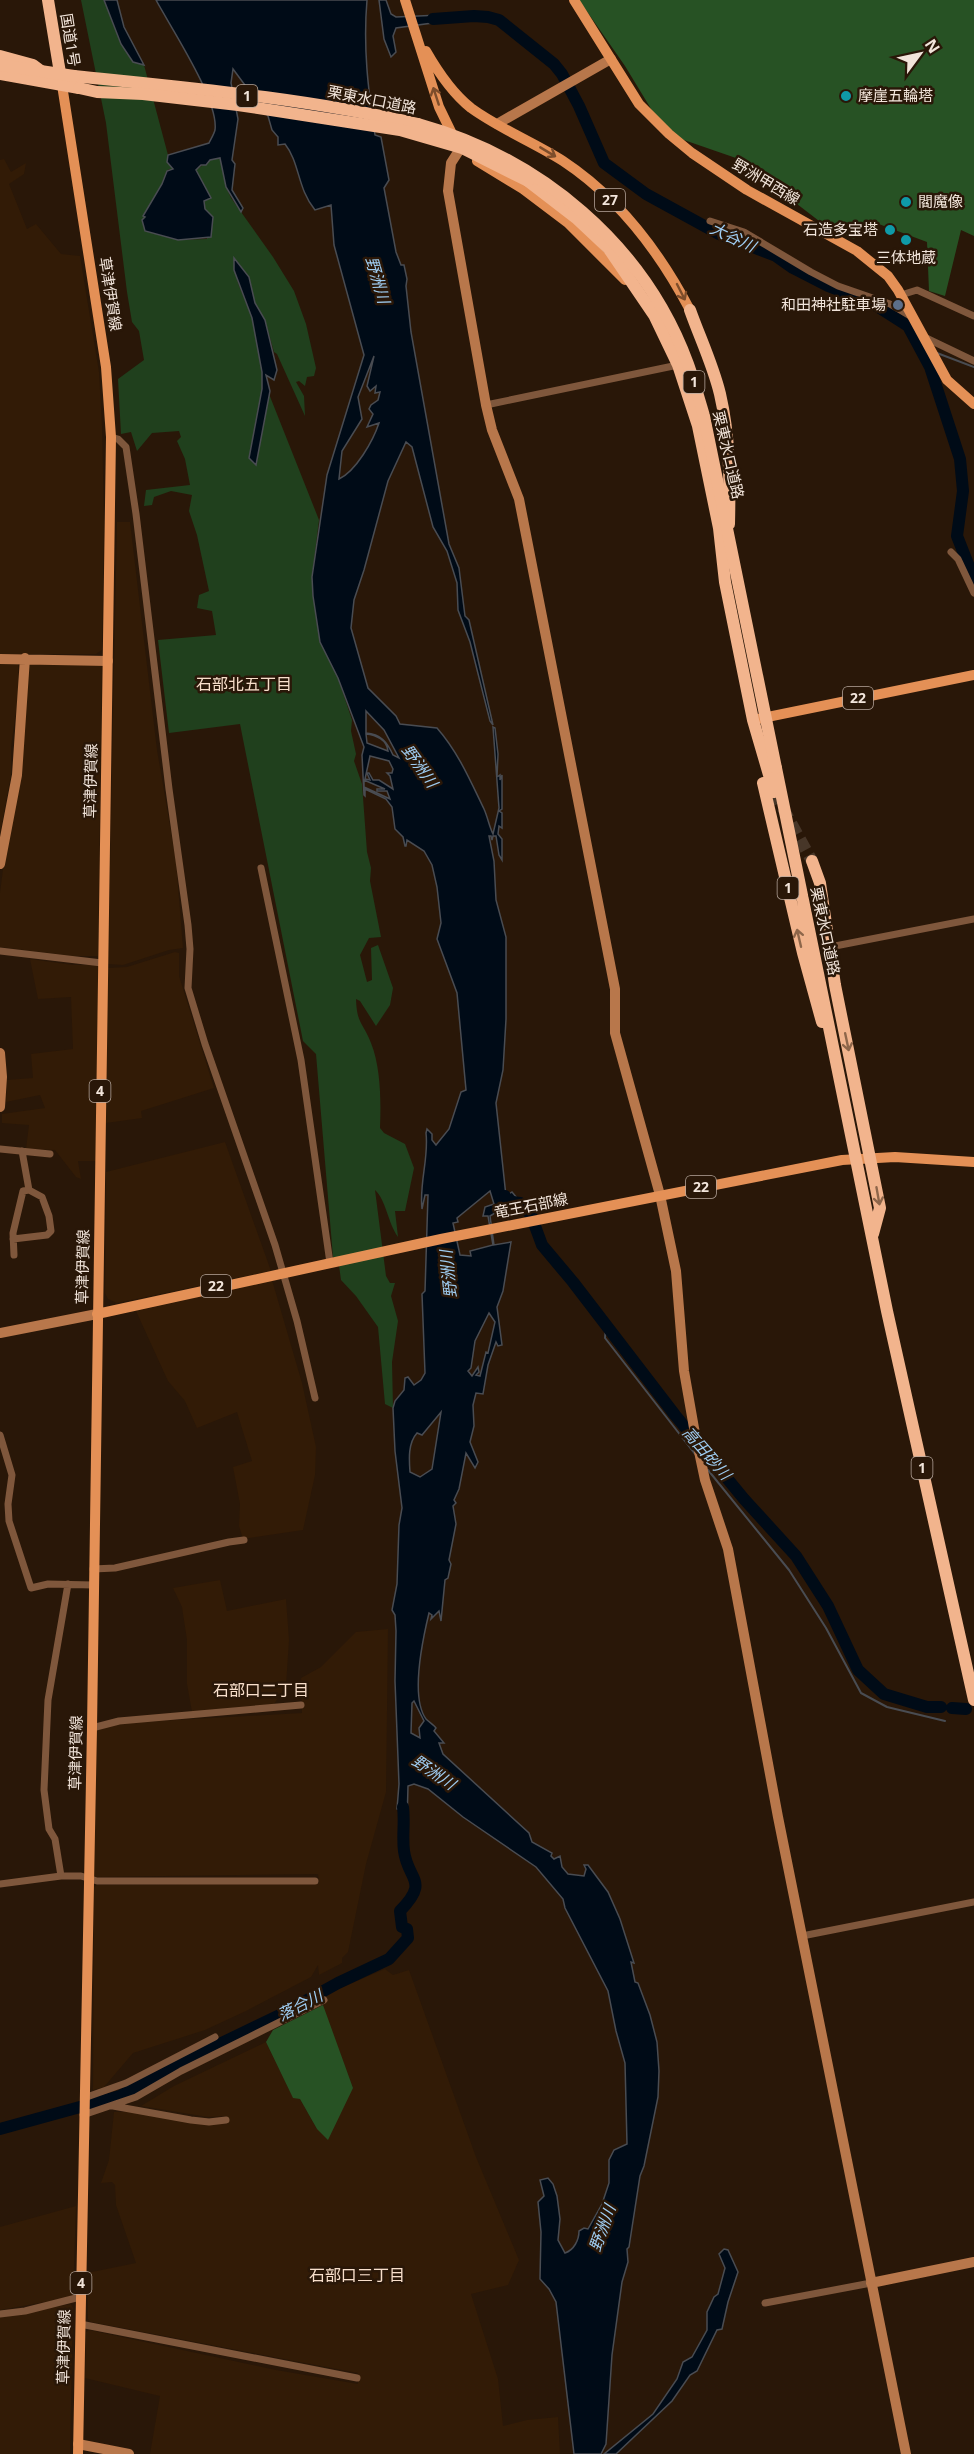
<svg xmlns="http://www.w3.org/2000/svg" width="974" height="2454" viewBox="0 0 974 2454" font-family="'Open Sans','Noto Sans JP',sans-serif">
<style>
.built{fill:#321b06}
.green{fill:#20401d}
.forest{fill:#275224}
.water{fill:#000b17;stroke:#494c52;stroke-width:1.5;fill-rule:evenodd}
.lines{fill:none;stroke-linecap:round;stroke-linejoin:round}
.stream{stroke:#494c52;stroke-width:2}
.river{stroke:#000b17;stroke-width:12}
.highway-tunnel{stroke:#473628;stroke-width:12;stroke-dasharray:12 6;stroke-linecap:butt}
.street{stroke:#7f573c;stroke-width:7}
.secondary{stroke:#b8774b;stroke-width:10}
.primary{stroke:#e49056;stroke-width:10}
.highway{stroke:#f2b48d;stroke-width:12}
.highway-bridge{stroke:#f2b48d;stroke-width:12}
.oneway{stroke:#7d4d2b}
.oneway2{stroke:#8e664a}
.culture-dot{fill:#0f9aa8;stroke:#291708;stroke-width:2}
.service-dot{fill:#5c6f8a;stroke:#291708;stroke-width:2}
.labels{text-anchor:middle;stroke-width:5;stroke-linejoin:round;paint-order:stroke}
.shield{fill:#291708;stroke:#b6a79c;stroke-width:1.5}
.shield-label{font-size:14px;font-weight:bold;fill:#f2e5db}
.street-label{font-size:15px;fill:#f2e5db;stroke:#291708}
.poi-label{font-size:15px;fill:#f2e5db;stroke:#291708;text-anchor:start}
.water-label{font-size:16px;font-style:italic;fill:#9fcdf2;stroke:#291708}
.neighbourhood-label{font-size:16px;fill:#f8dfcb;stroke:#291708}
</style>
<rect width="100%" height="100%" fill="#291708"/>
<!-- built -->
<path class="built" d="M4,159L11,172L26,163L24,174L9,184L27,229L36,224L61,254L80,256L99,372L102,426L104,522L102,650L96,654H0V160Z
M117,522H130L157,750L176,861L183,948L169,950L123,965L108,964Z
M18,663L19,690L11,747V775L0,834V664Z
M29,664L102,665L98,956H72L0,947V893Z
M175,952L179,953V976L214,1088L141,1111L142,1118L106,1123L107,968L127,967Z
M30,959L73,965H100L97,1161H78L81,1179L76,1177L55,1150L26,1149L29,1125L2,1123V1114L45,1108L40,1095L6,1102L7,1080L33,1078L31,1054L73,1049L71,997L38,999Z
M225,1142L271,1271L117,1303L108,1299L105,1293L106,1172Z
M272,1280L302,1383L316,1447L315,1475L303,1530L243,1539L239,1526L240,1504L233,1467L252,1461L237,1412L197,1428L185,1401L168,1381L136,1311Z
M220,1580L227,1611L286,1599L289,1640L286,1686L274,1704L192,1712L187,1684V1640L182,1607L173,1588Z
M388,1629L386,1792L366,1864L348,1952L342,1958V1963L319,1975L318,1965L311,1977L246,2011L205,2030L133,2053L104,2087L93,2090L94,1887L97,1885L319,1883L318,1874L93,1877L96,1730L123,1723L302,1713L301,1678L321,1667L356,1632Z
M385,1969L393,1975L409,1970L476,2157L519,2260L508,2285L471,2294L498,2379L503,2426L527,2420L558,2417L560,2454H150L160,2396L85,2378L86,2332L89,2330L276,2370L358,2384V2373L91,2322L88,2319L87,2273L136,2263L116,2205L115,2185L112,2182L101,2183L109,2160L114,2112H133L205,2124H226V2116L208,2117L141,2106L174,2086L266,2042L293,2097L300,2099L317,2129L353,2088L323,2008L326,1994Z
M76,2206L73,2297L0,2310V2227Z
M71,2304L73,2308L70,2454H0V2317Z"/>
<!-- green -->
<path class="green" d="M81,0H104L121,44L133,62L144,65L168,155L167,162L173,169H169C164,174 164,179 161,186C154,204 146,210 145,231L178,240L207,239L204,201L211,198L196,170L210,160L220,158L226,187L231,198L273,257L294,291L306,324L316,368L314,376L307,377L305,386L299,381L296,382L304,396L305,416L277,354L274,352L265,320L255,303L249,277L234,259L238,283L252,318L262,372V389L249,458L256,464L269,394L319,520L312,577L316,618L320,642L338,678L352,720L351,731L356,754L354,761L362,784L367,852L371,868L370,881L381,937L369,938L360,955L367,982L372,980L371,948L378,945L393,988L390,1005L376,1026L360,1001L356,999C357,1025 363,1022 371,1043C381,1068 381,1102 380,1128L384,1133L405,1144L414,1168L405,1211H395L398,1237C388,1223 386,1200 375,1190L386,1276L390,1283H395L391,1296L398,1321L392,1362L393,1408L385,1404L378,1327L356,1296L341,1280L338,1258L333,1257L316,1054L303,1041L240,724L169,733L158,640L216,635L212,611L197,608L199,595L209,591L197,535L189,511L192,495L171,491L154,497L152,505L144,506L146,490L190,485L185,459L177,441L181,437L179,431L152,433L137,451L131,432L121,434L118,379L144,360L139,331L132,322L127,292L106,123Z"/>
<!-- forest -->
<path class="forest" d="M579,0H974V236L961,230L945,296L929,291L927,242L868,220L854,239L823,224L771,184L759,166L681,139L659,122L625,66Z
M323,2005L353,2088L328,2140L317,2129L300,2099L293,2098L266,2042L273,2030Z"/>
<!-- water -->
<path class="water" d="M104,0H117L124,27L144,65L133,62L121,44Z
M156,0H367C363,47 368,89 375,135L381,137L389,180L384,188L396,252L401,265H404L407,279L406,286L411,332L449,544L459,568L465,616L469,620L493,725L490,721L470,642L458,610L457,583L447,551L433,527L412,447L406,442L388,481L364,570L354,600L351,628L368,688L396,716L400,724L437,728C458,752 470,780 484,809C488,818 489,826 493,834L499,808L493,727L495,728L498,754L497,777L500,775V780L502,775V809L499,811L502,813V828L499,826L498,834L502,839V860L499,855L496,836H493L492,840L491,836H489L494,861L496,900L506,937V1019L503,1070L496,1103L506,1196L512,1192L517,1198L516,1212L510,1208L508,1212L495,1213L490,1216L494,1245L511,1242L503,1291L497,1307L502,1345L498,1346L496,1342L488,1365L483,1394L476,1393L473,1405L474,1426L470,1442L478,1462L475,1468L466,1453L459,1489L454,1500L456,1503L453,1506L456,1524L449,1560L451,1564L448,1578L445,1580L441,1621L439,1611L431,1619L432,1615L429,1613C423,1638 410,1697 426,1719C429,1722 434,1725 436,1728L434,1731L444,1743H439L443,1754L529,1833L532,1842L552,1853L551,1856L554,1859L560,1856L562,1867L568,1874L584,1876L586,1869L584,1865H588L608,1892L620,1919L634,1963L631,1962L635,1982L638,1983L650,2015L657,2042L659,2071L658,2097L644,2166L640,2176L629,2247L627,2249L628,2262L622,2282L612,2355L606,2444L601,2454H574L556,2302L549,2289L540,2279L541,2232L538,2202L544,2196L540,2180L548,2178L553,2184L557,2196L560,2219L558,2240L565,2253C574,2250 579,2240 579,2231L584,2228L588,2229L602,2204L609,2183V2160L614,2150L627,2144L625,2063L616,2031L608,1991L565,1908L563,1899L536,1867L463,1817L428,1789L414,1784L408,1786L407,1823L401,1810L397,1809L399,1784L395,1681L396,1631L395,1615L392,1610L397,1584L399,1525L402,1508L395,1451L393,1408L395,1401L404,1390L405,1378L408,1377L414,1385L421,1380L425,1373L422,1294L425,1291L428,1195H425L422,1209C419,1183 429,1158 426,1133L427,1129L432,1134V1140L436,1145L449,1129L461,1092L466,1090L457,993L437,939L441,923L437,887L432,865L424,851L407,840L406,846H405L403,837L395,829L392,807L386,799L365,789V796L364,795L362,755L364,747L338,678L320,642L313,596L312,577L327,475L364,355L334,245L331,205L315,210C297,188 300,163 285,144L278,145V137L272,130L268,116L233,69L231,83L238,119L232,160L235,164L232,190L243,208L241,212L226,187L220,158L210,160L206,165H201L196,170L211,198L204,201L205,209L213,217L211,237L178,240L145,231L142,220L145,217L143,216L162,184L167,171L173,169L167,162L168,155L209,143C211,139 214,134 215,130C219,100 171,28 156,0ZM374,356L367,386L370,391L376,386L375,393L380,392L378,400L371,405L369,409L373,414L367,427L379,423C373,441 356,471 339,479L342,451L362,419L358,397ZM366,711L384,730L399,758L393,755C387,742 381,734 366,733ZM366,734C376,735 387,740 388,751L367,743ZM370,756L389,761L393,769L392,773H387L390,776L393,789L379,780H373L369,773H367L370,780L365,779ZM364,780L385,789H377V791H387L390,799L364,787ZM490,1191L494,1204L485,1207L483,1216H488L493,1245L470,1251L471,1256L460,1255L453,1223L458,1222L457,1218ZM489,1313L495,1322L488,1353L486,1352L480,1376L476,1375L479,1372L478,1367L472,1376L468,1371L471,1368L475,1341ZM441,1412L432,1469L420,1477L410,1472C409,1459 408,1443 417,1433L422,1435ZM414,1701L424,1721L419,1728L420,1738L411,1733L412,1703Z
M379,0H386L391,14L396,17L440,15L441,17H447V21L396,28L393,36L396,52L391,57L384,39Z
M234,258L249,277L255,303L265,320L277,370L274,380L266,375L270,391L256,465L249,458L262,389V372L252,318L234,270Z
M724,2249L728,2250L738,2272L728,2302L722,2329L717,2330L697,2371L690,2375L672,2401L616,2454H604L653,2414L677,2379L683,2362L692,2357L707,2330V2312L714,2297L718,2294L725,2268L719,2254Z"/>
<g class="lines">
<!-- stream -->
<path class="stream" d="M920,347L926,349
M937,353L974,367
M606,1324L605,1338L695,1454
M708,1470L789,1570L826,1628L861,1693L887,1707L945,1721"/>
<!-- river -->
<path class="river" d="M433,19L474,16L488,17L499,20L554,64L562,74L579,106L604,163L646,194L677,211L719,234L776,256L793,268L828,286L872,303L908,326L930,367L960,459L963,491L957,536L974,579
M505,1196L506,1201L520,1203L531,1215L542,1245L573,1282L675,1415L744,1499L796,1556L828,1606L858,1670L884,1694L927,1707H941
M952,1708L966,1709
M0,2129L120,2096L205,2051L280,2015L338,1983L389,1959L408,1938L407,1929L402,1927L400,1911C430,1880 408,1881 404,1851C402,1836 405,1822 403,1807"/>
<!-- highway-tunnel -->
<path class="highway-tunnel" d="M774,792L812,861"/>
<!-- street -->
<path class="street" d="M710,221L744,232L811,272L838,286L890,304L912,317
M901,295L917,290L974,316
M924,337L974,361
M486,405L678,365
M111,437L118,439L126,447L136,514L169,789L188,925L190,949L188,988L205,1044L275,1245L297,1321L315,1398
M951,552L958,559L974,593
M261,868L301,1060L330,1263
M830,947L974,919
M0,951L102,963
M0,1149L50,1154
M13,1239L47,1235L51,1231L49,1216L42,1197L29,1190
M14,1255L13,1233L23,1191L29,1190L22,1151
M0,1435L12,1475L8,1504L9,1521L31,1588L48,1584L93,1585
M93,1569L115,1568L229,1542L244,1540
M92,1728L119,1721L301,1705
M61,1876L55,1839L49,1829L44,1790L48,1700L68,1584
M0,1884L61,1876H81L97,1881H315
M802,1936L974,1902
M84,2098L126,2083L215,2037
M113,2106L191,2120L209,2122L226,2120
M83,2115L136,2097L181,2071L324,2000
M765,2303L871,2283
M0,2314L25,2311L80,2297
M80,2324L357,2378"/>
<!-- secondary -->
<path class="secondary" d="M497,124L611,59
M460,149L451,163L448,191L486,405L492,430L519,499L615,989V1033L660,1195L676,1271L684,1371L694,1428L705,1480L728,1549L778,1817L906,2454
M0,659L108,661
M0,864L17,775L25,658
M0,1053L2,1077L0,1107
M0,1333L97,1314
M871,2283L974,2262
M78,2444L129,2454"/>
<!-- primary -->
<path class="primary" d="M405,0L439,107L455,140
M574,0L639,104L669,134L692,153L747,190L857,251L888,276L898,290L947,380L974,404
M426,51C438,72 452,93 471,108C500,129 533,142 563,161C619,198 659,251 690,310
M62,85L106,367L111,437L92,1728L78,2454
M477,161L523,189L568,223L625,280
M753,720L974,675
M97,1314L441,1239L842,1160L895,1157L974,1162"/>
<!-- highway -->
<path class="highway" d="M48,0L62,85
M0,56L33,65L41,71
M0,74L79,88
M74,76C189,88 305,98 418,124
M528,181L576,218L609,249L654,315L678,365L698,426L719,528L725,582L753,720L774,792
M690,310C700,338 713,365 720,394C730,437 730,480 729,524
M776,768L887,1311L974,1700
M763,783L803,953L822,1022
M812,861L820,883L835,985L880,1208L873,1234"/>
<!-- highway-bridge -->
<path class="highway-bridge" d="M0,65L74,76
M79,88L97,92L143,94L238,105L400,130L462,148L528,181
M418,124C540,158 644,244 688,364C694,381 699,399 704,416L776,768"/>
</g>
<!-- one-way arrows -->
<defs><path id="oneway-shaft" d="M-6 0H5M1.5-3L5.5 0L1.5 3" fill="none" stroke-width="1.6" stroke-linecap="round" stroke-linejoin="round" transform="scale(1.5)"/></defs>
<g class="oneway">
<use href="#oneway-shaft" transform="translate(436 96) rotate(-108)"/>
<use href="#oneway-shaft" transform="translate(548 152) rotate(31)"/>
<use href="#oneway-shaft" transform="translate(681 292) rotate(63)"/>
</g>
<g class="oneway2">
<use href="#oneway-shaft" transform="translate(799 938) rotate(-103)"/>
<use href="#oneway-shaft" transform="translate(847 1042) rotate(78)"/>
<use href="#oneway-shaft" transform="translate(878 1196) rotate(80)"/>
</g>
<!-- markers -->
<g class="culture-dot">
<circle cx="846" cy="96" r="6"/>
<circle cx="906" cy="202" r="6"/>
<circle cx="890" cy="230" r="6"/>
<circle cx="906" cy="240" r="6"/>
</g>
<circle class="service-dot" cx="898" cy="305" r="6"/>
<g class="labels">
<!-- shield labels -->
<g class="shield">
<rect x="236.5" y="85" width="21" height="22" rx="4.5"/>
<rect x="595" y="189" width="30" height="22" rx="4.5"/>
<rect x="683.5" y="371" width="21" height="22" rx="4.5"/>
<rect x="843" y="687" width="30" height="22" rx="4.5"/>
<rect x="777.5" y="877" width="21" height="22" rx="4.5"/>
<rect x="89.5" y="1080" width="21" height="22" rx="4.5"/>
<rect x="686" y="1176" width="30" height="22" rx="4.5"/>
<rect x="201" y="1275" width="30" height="22" rx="4.5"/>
<rect x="911.5" y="1457" width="21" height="22" rx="4.5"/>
<rect x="70.5" y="2272" width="21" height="22" rx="4.5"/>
</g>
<g class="shield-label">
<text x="247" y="101">1</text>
<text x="610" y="205">27</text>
<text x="694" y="387">1</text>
<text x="858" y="703">22</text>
<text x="788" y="893">1</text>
<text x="100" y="1096">4</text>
<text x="701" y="1192">22</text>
<text x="216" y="1291">22</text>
<text x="922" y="1473">1</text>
<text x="81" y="2288">4</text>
</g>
<!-- street labels -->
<g class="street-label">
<text transform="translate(70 40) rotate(81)" y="5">国道1号</text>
<text transform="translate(372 100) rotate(11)" y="5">栗東水口道路</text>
<text transform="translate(766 182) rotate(31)" y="5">野洲甲西線</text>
<text transform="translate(110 294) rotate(81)" y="5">草津伊賀線</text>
<text transform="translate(728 455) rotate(77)" y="5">栗東水口道路</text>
<text transform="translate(91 781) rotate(-89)" y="5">草津伊賀線</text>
<text transform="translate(825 931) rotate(78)" y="5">栗東水口道路</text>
<text transform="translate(531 1206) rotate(-11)" y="5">竜王石部線</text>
<text transform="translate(83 1267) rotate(-89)" y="5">草津伊賀線</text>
<text transform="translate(76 1753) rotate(-89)" y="5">草津伊賀線</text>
<text transform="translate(64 2347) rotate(-89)" y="5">草津伊賀線</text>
</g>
<!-- poi labels -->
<g class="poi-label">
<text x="858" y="101">摩崖五輪塔</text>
<text x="918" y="207">閻魔像</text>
<text x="878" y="235" text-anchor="end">石造多宝塔</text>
<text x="906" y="263" text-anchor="middle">三体地蔵</text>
<text x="886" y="310" text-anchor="end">和田神社駐車場</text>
</g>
<!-- water labels -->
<g class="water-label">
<text transform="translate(733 237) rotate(25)" y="6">大谷川</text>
<text transform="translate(378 280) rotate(74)" y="6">野洲川</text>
<text transform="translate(420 766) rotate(54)" y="6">野洲川</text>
<text transform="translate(448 1274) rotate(-96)" y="6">野洲川</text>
<text transform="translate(707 1453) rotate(49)" y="6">高田砂川</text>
<text transform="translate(434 1772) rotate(34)" y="6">野洲川</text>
<text transform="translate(300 2005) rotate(-27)" y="6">落合川</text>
<text transform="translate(602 2228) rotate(-70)" y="6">野洲川</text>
</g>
<!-- neighbourhood labels -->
<g class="neighbourhood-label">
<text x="244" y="690">石部北五丁目</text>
<text x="261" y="1696">石部口二丁目</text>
<text x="357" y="2281">石部口三丁目</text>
</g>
</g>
<!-- north arrow -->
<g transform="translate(920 54) rotate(57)" stroke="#291708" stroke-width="4.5" paint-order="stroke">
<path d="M0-4.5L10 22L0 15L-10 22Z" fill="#f2e5db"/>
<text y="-9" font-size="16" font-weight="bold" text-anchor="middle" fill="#f2e5db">N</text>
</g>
</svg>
